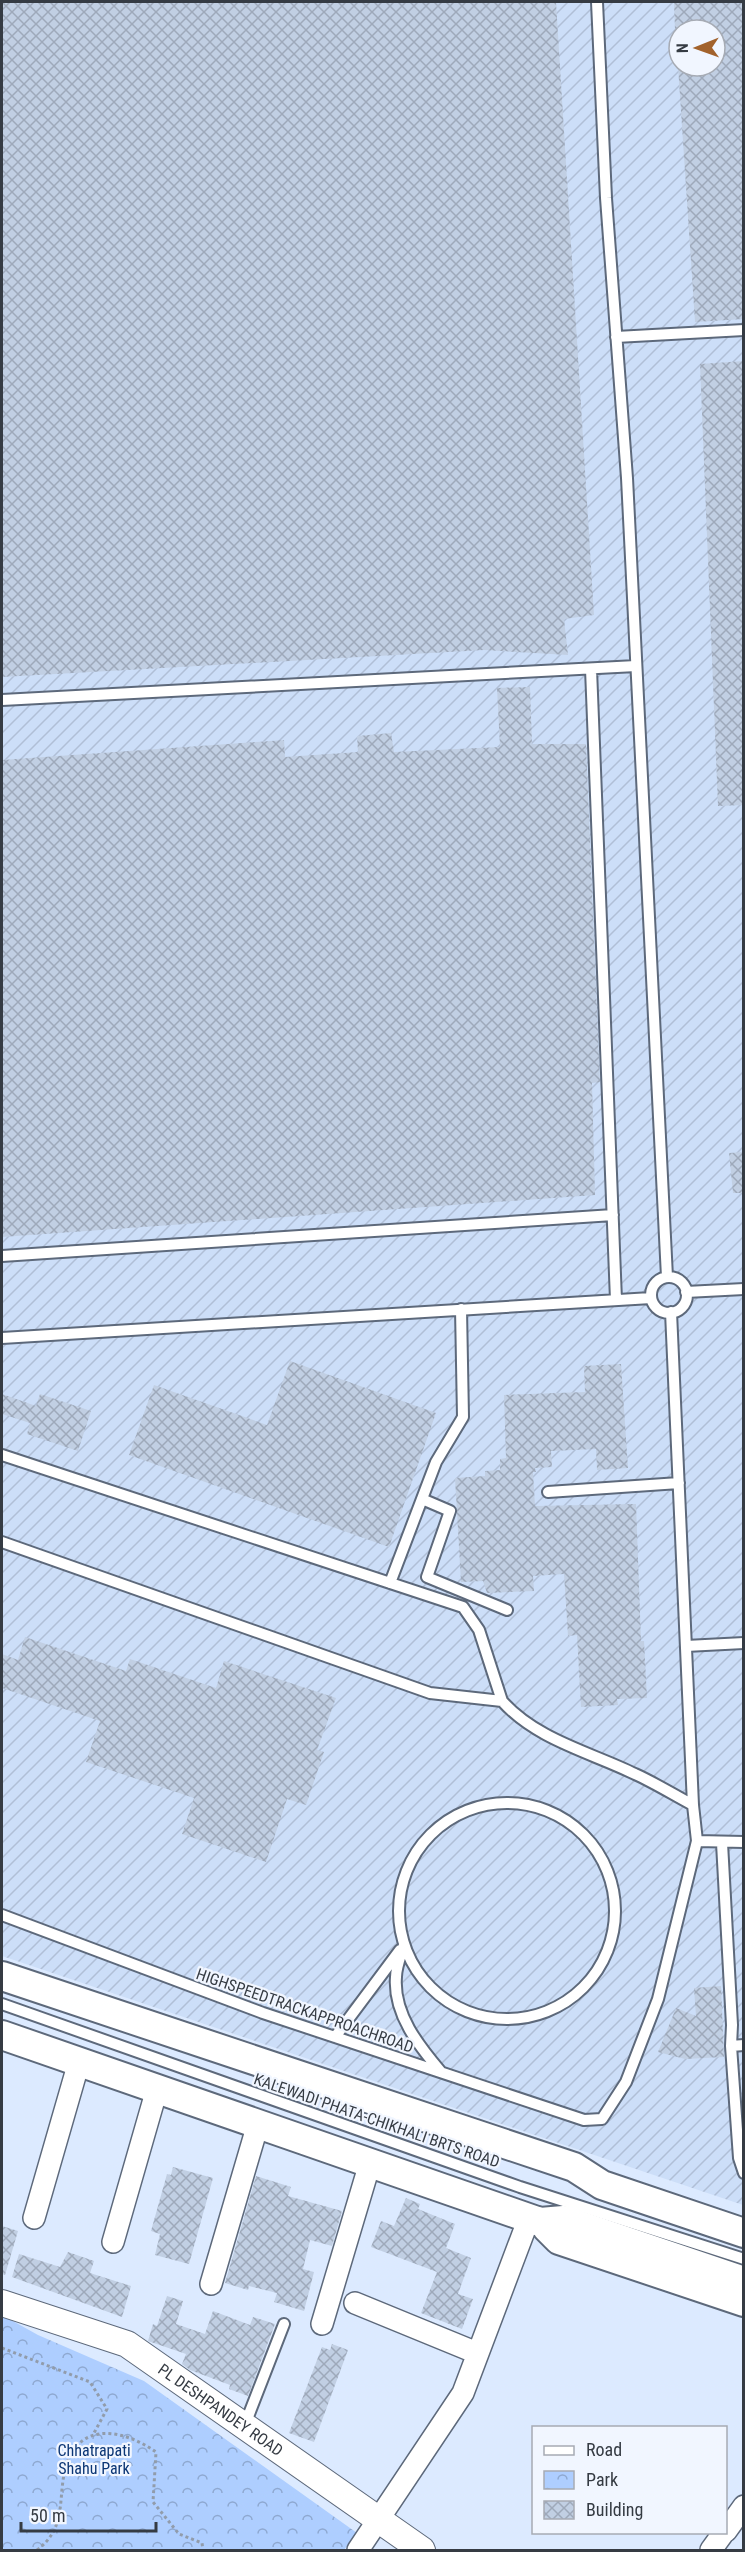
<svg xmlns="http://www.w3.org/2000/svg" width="745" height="2552" viewBox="0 0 745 2552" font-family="'Roboto Condensed',sans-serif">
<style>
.industrial{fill:url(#industrial-furrows);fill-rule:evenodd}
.park{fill:url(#park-crowns)}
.building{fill:url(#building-cross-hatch)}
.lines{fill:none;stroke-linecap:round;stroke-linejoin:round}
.service-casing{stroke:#5d697b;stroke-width:14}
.minor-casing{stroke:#5d697b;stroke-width:24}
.tertiary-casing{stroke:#5d697b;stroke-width:28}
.secondary-casing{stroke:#5d697b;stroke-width:32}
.path{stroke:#919cab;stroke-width:3;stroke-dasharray:3 3;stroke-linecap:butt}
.service{stroke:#fff;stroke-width:10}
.minor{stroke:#fff;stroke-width:21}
.tertiary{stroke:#fff;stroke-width:26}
.secondary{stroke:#fff;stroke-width:28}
.labels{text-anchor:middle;stroke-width:4.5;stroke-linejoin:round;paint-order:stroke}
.street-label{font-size:16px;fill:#353b43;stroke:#f1f6ff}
.park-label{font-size:16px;fill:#0b3675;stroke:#f1f6ff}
</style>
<defs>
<pattern id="industrial-furrows" width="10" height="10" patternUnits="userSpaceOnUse" patternTransform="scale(1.5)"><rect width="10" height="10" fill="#ccdef8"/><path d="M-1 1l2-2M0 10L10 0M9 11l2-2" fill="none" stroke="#b0bfd6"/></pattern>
<pattern id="park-crowns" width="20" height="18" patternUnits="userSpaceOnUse" patternTransform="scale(1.5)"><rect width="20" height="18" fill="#aeceff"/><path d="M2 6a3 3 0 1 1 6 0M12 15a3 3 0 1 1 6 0" fill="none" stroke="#8ea8d0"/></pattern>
<pattern id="building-cross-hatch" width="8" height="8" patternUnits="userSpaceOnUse" patternTransform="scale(1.5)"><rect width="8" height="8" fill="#c1cfe3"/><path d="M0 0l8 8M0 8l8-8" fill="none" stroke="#9ea9ba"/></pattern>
</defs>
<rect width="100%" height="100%" fill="#dceaff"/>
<!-- industrial -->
<path class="industrial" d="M2,2H743V2205L2,1956ZM679,30H715V66H679Z"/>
<!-- park -->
<path class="park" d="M2,2315L38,2335L144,2381L357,2533L344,2550H2Z"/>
<!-- building -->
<path class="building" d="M2,2H556L594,615L564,619L568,655L484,650L2,677Z
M674,2H744V319L695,322L678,66H715V30H675Z
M744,361V805L718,806L700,364Z
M530,687L532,744H586L600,1082L592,1083L595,1195L2,1237V760L284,740L285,757L358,752L357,736L391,733L394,752L500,747L497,688Z
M744,1152V1193H733L729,1153Z
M290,1361L436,1413L389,1547L129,1455L154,1385L267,1425Z
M621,1364L628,1468L597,1470L596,1449L551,1451L552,1467L535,1468L536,1472H533L535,1506L636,1504L641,1641H644L647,1698L617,1699L618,1705L581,1707L577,1635L568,1636L564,1574L533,1576L534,1591L487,1593L483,1581L461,1582L455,1478L485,1476V1471L500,1470V1459L506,1458L504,1395L585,1392L584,1366Z
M2,1394L36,1406L40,1394L91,1411L78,1451L27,1434L30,1423L2,1414Z
M25,1637L126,1671L130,1659L216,1688L224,1661L336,1698L317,1750L324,1752L306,1805L287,1799L266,1862L182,1834L194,1798L86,1762L100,1721L2,1688V1654L18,1660Z
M721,1986L724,2057L685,2059L658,2052L676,2008L696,2016L694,1988Z
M173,2167L213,2178L189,2264L155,2255L160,2234L151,2231L167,2174L171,2175Z
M256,2176L291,2187L288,2196L342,2211L332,2246L310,2240L303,2269L314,2272L304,2311L274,2302L277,2293L249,2286L248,2290L225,2283Z
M406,2198L420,2204L418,2209L455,2224L446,2248L471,2258L458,2294L473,2299L462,2329L421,2313L437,2272L371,2247L381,2221L394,2226Z
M2,2226L18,2231L5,2275L2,2274Z
M68,2252L94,2261L90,2273L131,2286L122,2317L12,2277L19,2254L60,2267Z
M167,2296L183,2301L176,2324L205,2334L213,2311L250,2325L253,2317L275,2324L248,2396L229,2389L230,2385L190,2370L182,2364L186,2354L148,2341L153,2324L157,2326Z
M332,2344L348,2350L314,2442L289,2433L322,2347L330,2350Z"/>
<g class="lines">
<!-- service casing -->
<g class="service-casing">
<path id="service" d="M597,2L606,198L627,478L667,1277
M616,337L744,330
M591,669L616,1300
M2,700L636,666
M2,1256L613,1215
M651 1295a18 18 0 1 1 36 0a18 18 0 1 1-36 0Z
M686,1292L744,1289
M2,1338L651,1298
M2,1455L463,1607L479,1630L502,1701L430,1693L2,1542
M548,1492L679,1483
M422,1499L450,1511L427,1577L507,1610
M390,1583L436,1462L463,1417L461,1309
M686,1646L744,1643
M502,1701C537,1740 590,1752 635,1774C655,1783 674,1795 693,1805
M399 1911a108 108 0 1 1 216 0a108 108 0 1 1-216 0Z
M697,1841L744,1842
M722,1843L732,2025L731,2046L744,2045
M2,1915L263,2013L584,2120L602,2119L626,2082L658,1999L697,1841L693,1805L671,1312
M404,1945C401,1955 396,1967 396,1977C393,2014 419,2046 441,2072
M2,2004L520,2187L744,2259
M335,2037L400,1950
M731,2046L739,2158L744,2173
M244,2427L284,2324"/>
</g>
<!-- minor casing -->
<g class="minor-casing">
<path id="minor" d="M34,2218L79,2062
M113,2242L157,2089
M211,2284L258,2124
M355,2303L477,2353
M322,2324L370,2163
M726,2531L744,2506
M358,2550L463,2393L529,2218
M711,2550L724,2532"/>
</g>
<!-- tertiary casing -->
<g class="tertiary-casing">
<g id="tertiary">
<path id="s1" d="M2,2303L127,2344L422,2550"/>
</g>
</g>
<!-- secondary casing -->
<g class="secondary-casing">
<path id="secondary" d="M2,1976L574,2167L602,2185L744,2233
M2,2035L540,2222L564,2220L744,2281
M547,2228L559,2240L744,2302"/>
</g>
<!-- path -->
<path class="path" d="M2,2348L90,2382L107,2409L94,2433
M37,2550C68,2527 57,2497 66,2466C80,2420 125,2430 156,2452L153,2502L179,2534L202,2543L203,2550"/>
<!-- service -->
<use href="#service" class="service"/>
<!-- minor -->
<use href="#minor" class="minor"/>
<!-- tertiary -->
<use href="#tertiary" class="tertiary"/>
<!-- secondary -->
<use href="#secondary" class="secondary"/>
</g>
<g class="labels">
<!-- street labels -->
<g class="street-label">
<text transform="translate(305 2010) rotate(19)" y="6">HIGHSPEEDTRACKAPPROACHROAD</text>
<text transform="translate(377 2120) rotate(19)" y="6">KALEWADI PHATA-CHIKHALI BRTS ROAD</text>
<text dy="6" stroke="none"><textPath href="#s1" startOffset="246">PL DESHPANDEY ROAD</textPath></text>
</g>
<!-- park labels -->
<g class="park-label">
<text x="94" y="2456">Chhatrapati<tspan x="94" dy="18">Shahu Park</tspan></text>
</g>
</g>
<!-- border -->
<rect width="745" height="2552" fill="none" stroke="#353b43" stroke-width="6"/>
<!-- legend -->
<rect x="532" y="2426" width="195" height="108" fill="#f1f6ff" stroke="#a6abb4" stroke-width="1.5"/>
<rect x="544" y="2446" width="30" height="9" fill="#ffffff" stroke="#a6abb4" stroke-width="1.5"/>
<text x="586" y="2456" font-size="18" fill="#353b43">Road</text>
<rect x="544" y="2471" width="30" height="18" fill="url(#park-crowns)" stroke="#a6abb4" stroke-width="1.5"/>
<text x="586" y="2486" font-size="18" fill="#353b43">Park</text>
<rect x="544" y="2501" width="30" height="18" fill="url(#building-cross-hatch)" stroke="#a6abb4" stroke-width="1.5"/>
<text x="586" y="2516" font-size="18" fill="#353b43">Building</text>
<!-- north arrow -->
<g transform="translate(697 48) rotate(269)"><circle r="28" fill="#f1f6ff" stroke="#a6abb4" stroke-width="1.5"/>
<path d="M0-4.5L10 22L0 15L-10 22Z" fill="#a2622c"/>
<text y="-9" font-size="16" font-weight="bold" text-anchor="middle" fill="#353b43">N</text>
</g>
<!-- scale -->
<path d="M21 2522v9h135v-9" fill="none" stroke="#353b43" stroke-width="3"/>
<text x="30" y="2522" font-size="18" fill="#353b43" stroke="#f1f6ff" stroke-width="4.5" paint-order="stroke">50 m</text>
</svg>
